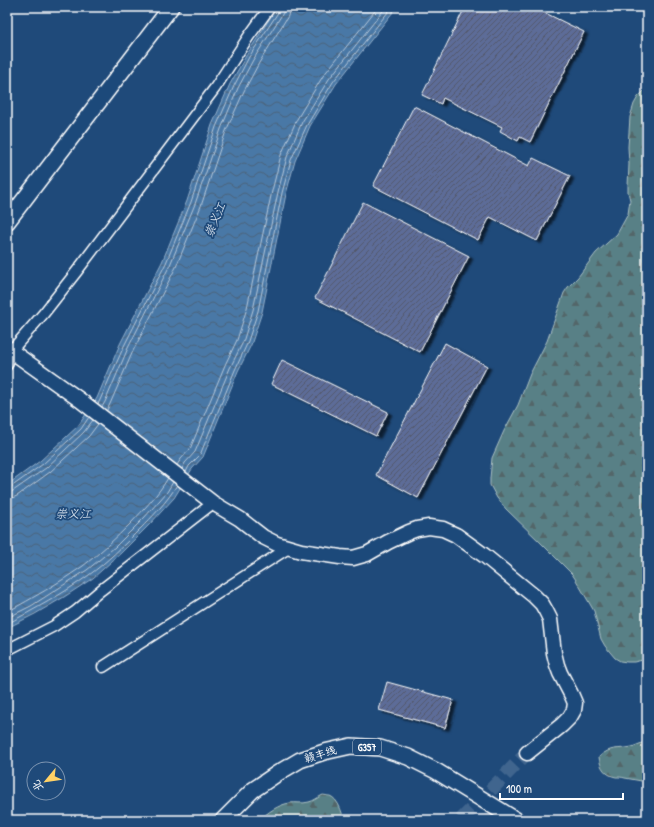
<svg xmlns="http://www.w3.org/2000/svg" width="654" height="827" viewBox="0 0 654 827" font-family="'Patrick Hand','LXGW WenKai TC',sans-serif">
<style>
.forest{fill:url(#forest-firs);stroke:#acc0c2}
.water{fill:url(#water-waves);stroke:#92aeca}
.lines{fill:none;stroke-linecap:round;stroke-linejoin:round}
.shore{stroke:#b7c9db;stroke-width:1}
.building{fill:url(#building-hatch);stroke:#fff;filter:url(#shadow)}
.secondary-tunnel{stroke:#41658e;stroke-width:14;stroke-dasharray:14 7;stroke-linecap:butt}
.street-casing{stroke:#fff;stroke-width:13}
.secondary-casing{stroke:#fff;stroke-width:17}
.primary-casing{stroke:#fff;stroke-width:18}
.street{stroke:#1f4a7a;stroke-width:10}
.secondary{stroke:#1f4a7a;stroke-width:14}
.primary{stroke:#1f4a7a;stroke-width:15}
.labels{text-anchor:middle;stroke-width:3.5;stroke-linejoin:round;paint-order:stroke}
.shield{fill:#1f4a7a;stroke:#bcc9d7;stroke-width:1}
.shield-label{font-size:10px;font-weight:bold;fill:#fff}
.street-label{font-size:11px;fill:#fff;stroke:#1f4a7a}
.water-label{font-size:12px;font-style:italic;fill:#d2dde9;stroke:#1f4a7a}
</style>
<defs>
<pattern id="forest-firs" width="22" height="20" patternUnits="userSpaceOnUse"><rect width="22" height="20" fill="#598086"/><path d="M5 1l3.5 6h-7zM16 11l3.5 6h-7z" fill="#526669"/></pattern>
<pattern id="water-waves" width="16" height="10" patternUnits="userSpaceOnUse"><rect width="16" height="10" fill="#4a78a6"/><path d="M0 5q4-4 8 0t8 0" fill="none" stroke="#4b6279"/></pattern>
<pattern id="building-hatch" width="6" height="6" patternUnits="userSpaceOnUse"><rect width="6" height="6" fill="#5d6c98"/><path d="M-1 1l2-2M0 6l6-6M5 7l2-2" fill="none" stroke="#53596a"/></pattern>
<filter id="shadow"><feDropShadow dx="4" dy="2.5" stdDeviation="1" flood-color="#0009"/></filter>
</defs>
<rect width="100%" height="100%" fill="#1f4a7a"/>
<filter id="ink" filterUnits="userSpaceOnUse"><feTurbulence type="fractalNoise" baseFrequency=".025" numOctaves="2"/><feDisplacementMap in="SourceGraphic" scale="8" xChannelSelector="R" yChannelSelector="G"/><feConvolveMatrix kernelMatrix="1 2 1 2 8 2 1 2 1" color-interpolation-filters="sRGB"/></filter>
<g filter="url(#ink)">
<!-- forest -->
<path class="forest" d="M647,88V659L634,662H627L620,661L615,658L605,646L601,639L594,611L576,580L572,574L541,543L506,509L497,498L490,485V478L492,458L504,431L518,405L530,374L547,341L564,293L568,287L578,277L596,253L617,234L628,214L630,200L628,192V186L629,164L628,147L630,117L634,104L638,97Z
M647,741V782C640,781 632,779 625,778C622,777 619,777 616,777C605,775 600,767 599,757C611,746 617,750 632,747C637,745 642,743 647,741Z
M323,795C323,795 329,796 330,796C338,799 342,812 344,820H260C266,813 280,804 290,803C296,802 302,804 309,802C314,801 318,797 323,795Z"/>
<!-- water -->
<path class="water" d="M277,7H397L336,84L310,126L295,161L286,194L262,312L251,345L238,371L203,457L192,469L174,498L150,524L121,553L93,578L64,597L35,614L7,628V485L40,461L78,426L97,398L120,344L162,262L187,201L212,125L230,84L246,56Z"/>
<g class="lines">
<!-- shore -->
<path class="shore" d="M98,404L100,400L124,346L166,263L191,202L216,127L234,86L249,57L279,11V7
M102,407L105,402L128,348L170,265L195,204L221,129L238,88L253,60L283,13L284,7
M107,410L110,404L133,351L176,267L201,206L226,131L244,91L259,63L288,16L290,7
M177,465L181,459L190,449L225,365L237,340L247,308L272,191L281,155L297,119L323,76L378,7
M182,469L185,463L195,452L230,368L243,342L253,310L278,192L287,157L302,122L329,79L386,7
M186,472L189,466L200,455L235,370L247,344L258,311L282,193L291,160L307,125L333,82L392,7
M7,488L11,487L43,464L81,429L89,417
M7,493L13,491L46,468L84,432L93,420
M7,499L12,498L17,496L50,472L89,436L98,424
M7,612C33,598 59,583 83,566C100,553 116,538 131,523C144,509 158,495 168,478
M7,618L31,606L87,570L115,547L144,518L167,492L173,482
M7,624C35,609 63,594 89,575C107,562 123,546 139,530C153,516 167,502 177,485"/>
</g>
<!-- building -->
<path class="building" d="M465,7H533L584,32L530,142L520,137L518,141L500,131L502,127L443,98L441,104L422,95Z
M414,106L529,166L533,158L570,176L537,241L490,217L478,240L373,186Z
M363,202L469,256L420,352L315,298Z
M445,343L487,366L418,498L376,475Z
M282,360L388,412L376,436L271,384Z
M387,682L453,700L445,728L379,710Z"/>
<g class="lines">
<!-- secondary-tunnel -->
<path class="secondary-tunnel" d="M461,820L527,753"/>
<!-- street casing -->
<g class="street-casing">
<path id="street" d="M7,365L11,351L44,313L77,271L215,88L249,36L270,7
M7,650L54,626L75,612L101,590L213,503
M103,667L290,547"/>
</g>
<!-- secondary casing -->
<g class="secondary-casing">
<path id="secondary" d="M7,348L80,400L213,503L240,519L263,537L277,544L301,551L340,557L353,558L367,554L388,542L409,532L417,529L429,527L443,529L456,535L485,556L534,596L542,604L546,611L550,619L554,653L557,665L560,673L572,696L575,703L574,710L570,717L562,725L527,753"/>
</g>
<!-- primary casing -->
<g class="primary-casing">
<path id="primary" d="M7,222L171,7
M223,820L253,790L278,773L300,760L324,752L351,746L380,748L408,757L436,771L516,820"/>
</g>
<!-- street -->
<use href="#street" class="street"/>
<!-- secondary -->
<use href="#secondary" class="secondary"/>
<!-- primary -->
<use href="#primary" class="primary"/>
</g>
</g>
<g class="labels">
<!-- shield labels -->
<rect class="shield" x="353" y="739" width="28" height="16" rx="3"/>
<g class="shield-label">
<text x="367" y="751">G357</text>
</g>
<!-- street labels -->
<g class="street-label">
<text transform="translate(320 754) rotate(-17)" y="4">赣丰线</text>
</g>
<!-- water labels -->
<g class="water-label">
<text transform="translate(215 220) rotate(-67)" y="4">崇义江</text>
<text x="73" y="518">崇义江</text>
</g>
</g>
<!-- margin -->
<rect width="654" height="827" fill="none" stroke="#1f4a7a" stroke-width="24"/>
<rect x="12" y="12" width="630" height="803" fill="none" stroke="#fff" stroke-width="1.5" filter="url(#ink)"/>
<!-- north arrow -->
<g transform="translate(46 781) rotate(241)"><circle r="19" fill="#1f4a7a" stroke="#7992af"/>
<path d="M0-3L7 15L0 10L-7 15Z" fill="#ffd166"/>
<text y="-6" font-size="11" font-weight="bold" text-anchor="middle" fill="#ffffff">北</text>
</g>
<!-- scale -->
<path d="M500 793v6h123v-6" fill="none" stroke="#ffffff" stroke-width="2"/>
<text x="506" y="793" font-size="12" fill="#ffffff" stroke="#1f4a7a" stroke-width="3" paint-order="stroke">100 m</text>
</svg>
